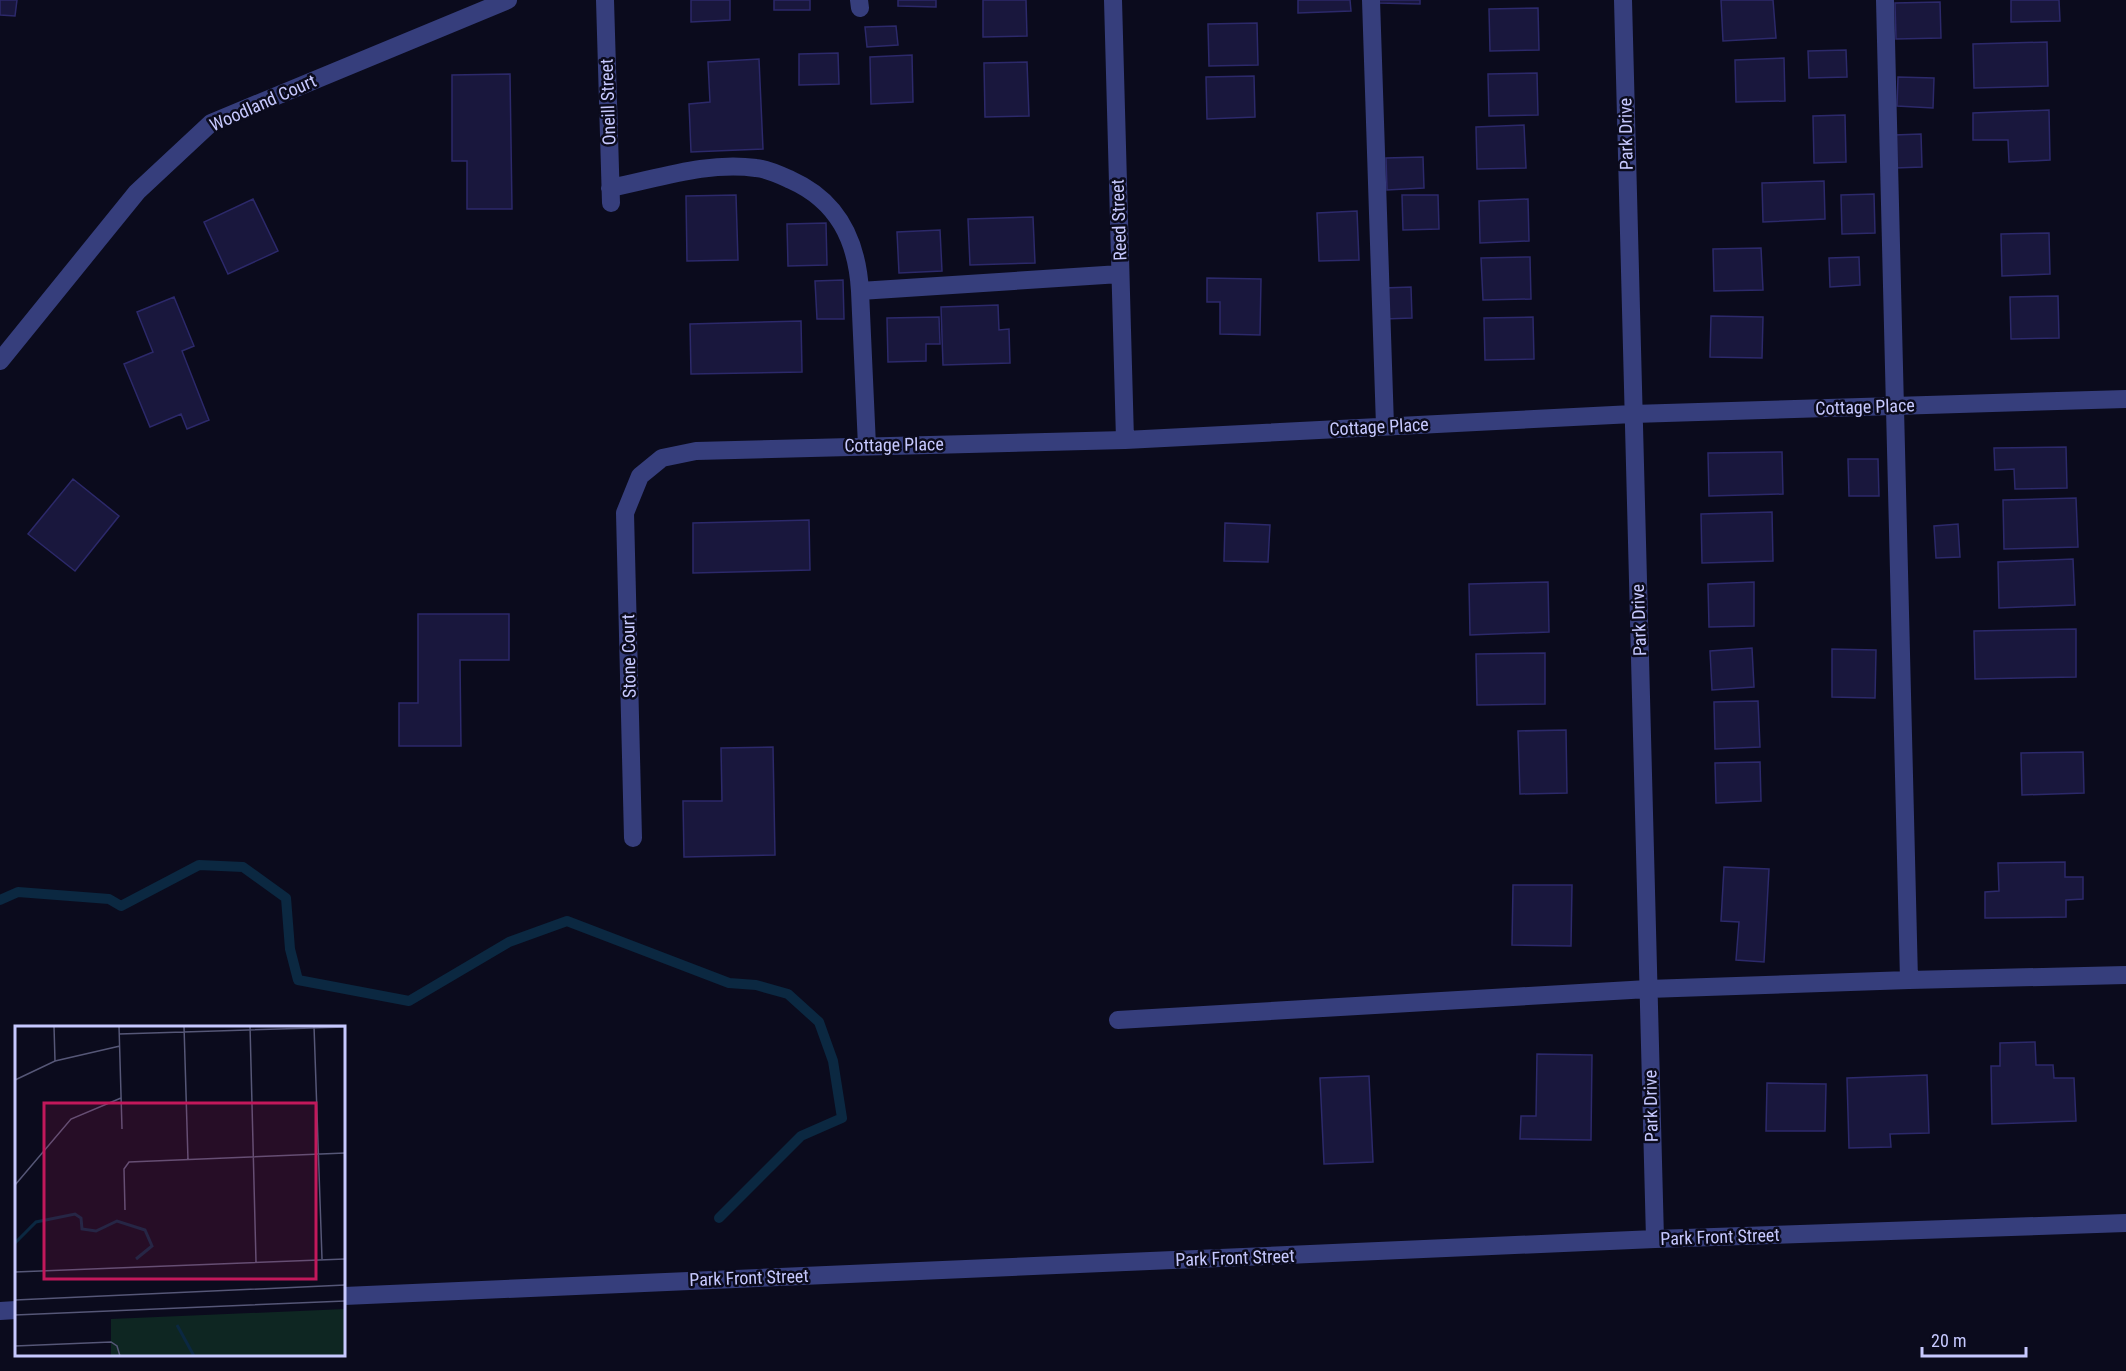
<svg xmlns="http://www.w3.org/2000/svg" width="2126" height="1371" viewBox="0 0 2126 1371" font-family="'Roboto Condensed',sans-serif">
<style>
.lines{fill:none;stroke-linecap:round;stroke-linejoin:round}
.stream{stroke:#0b2841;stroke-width:10}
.building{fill:#19173d;stroke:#2c296a;stroke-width:1.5}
.minor{stroke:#363e7c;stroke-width:18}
.labels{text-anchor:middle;stroke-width:5;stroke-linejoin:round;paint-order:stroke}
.street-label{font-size:18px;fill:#c7c9ff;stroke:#0b0b1d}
.inset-river{fill:none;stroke:#0b2841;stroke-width:3}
.inset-road{fill:none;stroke:#565777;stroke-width:1.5}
.view{fill:#c2185b;fill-opacity:0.15;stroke:#c2185b;stroke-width:3}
.inset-edge{fill:none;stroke:#c7c9ff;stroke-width:3}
</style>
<rect width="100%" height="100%" fill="#0b0b1d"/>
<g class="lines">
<!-- stream -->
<path class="stream" d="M0,900L18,892L109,899L121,906L199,865L243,867L286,898L290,949L298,980L409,1001L509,942L567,921L729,983L756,985L788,994L819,1022L833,1061L842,1118L801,1136L719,1218"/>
</g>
<!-- building -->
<path class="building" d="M0,0H17L15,16L0,15Z
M691,0H730V20L691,22Z
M774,0H810V10H774Z
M898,0H936V7L898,6Z
M983,0H1026L1027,36L983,37Z
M1298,0H1350L1351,11L1298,13Z
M1379,0H1420V4L1379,3Z
M1721,0H1773L1776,38L1723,41Z
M2011,0H2059L2060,21L2011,22Z
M1940,2L1941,38L1896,39L1895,3Z
M1538,8L1539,50L1490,51L1489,9Z
M1257,23L1258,65L1209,66L1208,24Z
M896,26L898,45L867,47L865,27Z
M2047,42L2048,86L1974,88L1973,44Z
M1846,50L1847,77L1809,78L1808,51Z
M838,53L839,84L799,85V54Z
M912,55L913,102L871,104L870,57Z
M1784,58L1785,101L1736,102L1735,60Z
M759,59L763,149L691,152L689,104L710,102L708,62Z
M1027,62L1029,116L985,117L984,63Z
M1537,73L1538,115L1489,116L1488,74Z
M510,74L512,209H467V161H452V75Z
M1254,76L1255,117L1207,119L1206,77Z
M1898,77L1934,78L1933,108L1897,106Z
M2049,110L2050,160L2009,162L2008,140H1973V113Z
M1845,115L1846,162L1814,163L1813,116Z
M1524,125L1526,168L1477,169L1476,127Z
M1921,134L1922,167L1895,168L1894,135Z
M1423,157L1424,188L1387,190L1386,158Z
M1824,181L1825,219L1763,222L1762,183Z
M1874,194L1875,233L1842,234L1841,195Z
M736,195L738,260L687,261L686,196Z
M1402,195H1438L1439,229L1403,230Z
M253,199L278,251L228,274L204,222Z
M1528,199L1529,241L1480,243L1479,201Z
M1357,211L1359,260L1319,261L1317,213Z
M1033,217L1035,263L970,265L968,219Z
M826,223L827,265L788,266L787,224Z
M940,230L942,271L899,273L897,232Z
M2049,233L2050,274L2002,276L2001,234Z
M1761,248L1763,290L1714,291L1713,249Z
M1530,257L1531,299L1483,300L1481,258Z
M1859,257L1860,285L1830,287L1829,258Z
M1207,278L1261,279L1260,335L1220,334V302H1207Z
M843,280L844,319H817L815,281Z
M1411,287L1412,318L1384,319L1383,288Z
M2058,296L2059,338L2011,339L2010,297Z
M174,297L194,346L182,351L209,420L187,429L181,414L150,427L124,364L153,352L137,312Z
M998,305L999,330L1009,329L1010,363L943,365L941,307Z
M1711,316L1763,317L1762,358L1710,357Z
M939,317L940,344H926V361L888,362L887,318Z
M1533,317L1534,359L1485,360L1484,318Z
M801,321L802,372L691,374L690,324Z
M2066,447L2067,488L2015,489L2014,469L1995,470L1994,448Z
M1782,452L1783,494L1709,496L1708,453Z
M1848,459H1878L1879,496H1849Z
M73,479L119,516L75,571L28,534Z
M2076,498L2078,547L2004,549L2003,500Z
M1772,512L1773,561L1702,563L1701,514Z
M809,520L810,570L693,573V523Z
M1225,523L1270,525L1268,562L1224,561Z
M1958,524L1960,557L1936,558L1934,526Z
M2073,559L2075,605L1999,608L1998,562Z
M1548,582L1549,632L1470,635L1469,584Z
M1754,582V626L1709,627L1708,584Z
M418,614H509V660H460L461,746H399V703H418Z
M2076,629V677L1975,679L1974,631Z
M1752,648L1754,687L1712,690L1710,651Z
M1832,649L1876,650L1875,698L1832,697Z
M1545,653V704L1477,705L1476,654Z
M1758,701L1760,747L1715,749L1714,702Z
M1566,730L1567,793L1520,794L1518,731Z
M773,747L775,855L684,857L683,801H722L721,748Z
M2083,752L2084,793L2022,795L2021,753Z
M1760,762L1761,801L1716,803L1715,763Z
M2065,862V877H2083V899L2066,900V917L1985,918V892L1999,891L1998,863Z
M1724,867L1769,869L1764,962L1736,960L1739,922L1721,921Z
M1513,885H1572L1571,946L1512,945Z
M2035,1042L2036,1065H2053L2054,1078H2074L2076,1121L1992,1124L1991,1066H2000V1043Z
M1537,1054L1592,1055L1591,1140L1520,1139L1521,1116H1536Z
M1927,1075L1929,1133L1890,1134L1891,1147L1849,1148L1847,1078Z
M1369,1076L1373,1162L1324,1164L1320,1078Z
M1767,1083L1826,1084L1825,1131H1766Z"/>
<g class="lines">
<!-- minor -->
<path class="minor" d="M605,0L611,203
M859,0L860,8
M1113,0L1125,440
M1371,0L1385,426
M1623,0L1655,1239
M1885,0L1909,980
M610,188C657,179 707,161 756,168C768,169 780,175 791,180C838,201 857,240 860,291L867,446
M860,291L1120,274
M0,361L137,192L211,123L508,0
M633,838L625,513L640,476L662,458L696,451L1125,440L1633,414L2126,399
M1118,1020L1648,989L1909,980L2126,975
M344,1296L1655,1239L2126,1223
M0,1311L16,1310"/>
</g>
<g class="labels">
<!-- street labels -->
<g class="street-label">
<text transform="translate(608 102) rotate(-92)" y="6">Oneill Street</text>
<text transform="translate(263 103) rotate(-24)" y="6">Woodland Court</text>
<text transform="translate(1626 134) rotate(-91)" y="6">Park Drive</text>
<text transform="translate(1119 220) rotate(-92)" y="6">Reed Street</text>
<text transform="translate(1865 407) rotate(-2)" y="6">Cottage Place</text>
<text transform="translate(1379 427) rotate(-3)" y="6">Cottage Place</text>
<text transform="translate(894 445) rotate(-1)" y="6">Cottage Place</text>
<text transform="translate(1639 620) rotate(-92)" y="6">Park Drive</text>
<text transform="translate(629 656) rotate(-91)" y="6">Stone Court</text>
<text transform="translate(1651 1106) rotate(-91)" y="6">Park Drive</text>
<text transform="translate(1720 1237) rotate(-2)" y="6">Park Front Street</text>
<text transform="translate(1235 1258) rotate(-2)" y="6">Park Front Street</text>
<text transform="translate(749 1278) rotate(-2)" y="6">Park Front Street</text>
</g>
</g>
<!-- overview -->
<g transform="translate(15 1026)">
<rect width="330" height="330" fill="#0b0b1d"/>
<path d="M330,283V330H96V293Z" fill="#0e2622"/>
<path class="inset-river" d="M0,217L21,196L60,188L66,192L67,203L81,205L102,195L130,204L137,220L121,233M162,299L179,330"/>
<path class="inset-road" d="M39,0L40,35M104,0L107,103M169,0L173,134M235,0L241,236M299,0L307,233M104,8L330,1M0,54L40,35L105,20M0,159L56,93L106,72M110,184L109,143L114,136L330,127M0,246L330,233M0,274L330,259M0,289L330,275M0,320L96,316L102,320L105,330"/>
<path class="view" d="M29,77H301V253H29Z"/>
<rect width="330" height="330" class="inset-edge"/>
</g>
<!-- scale -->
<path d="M1922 1347v9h104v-9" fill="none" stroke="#c7c9ff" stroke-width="3"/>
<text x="1931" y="1347" font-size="18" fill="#c7c9ff" stroke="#0b0b1d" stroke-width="4.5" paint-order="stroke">20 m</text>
</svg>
